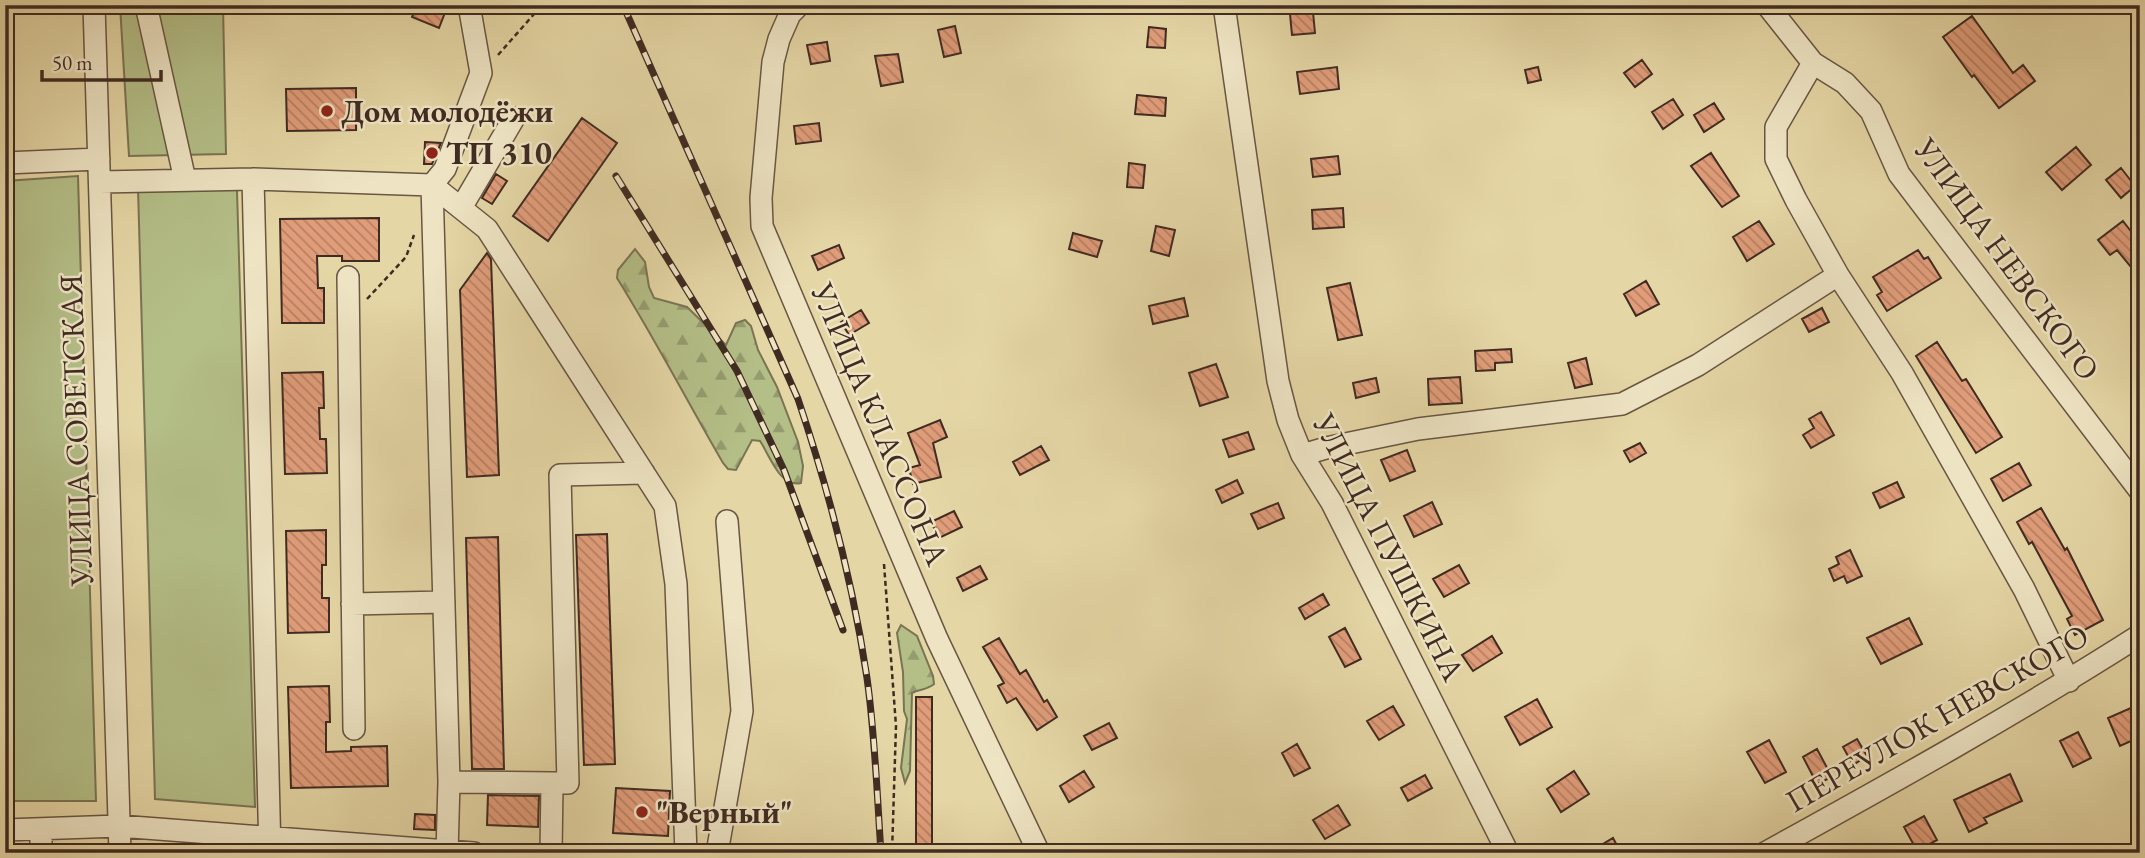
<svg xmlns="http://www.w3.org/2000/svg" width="2145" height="858" viewBox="0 0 2145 858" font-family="'EB Garamond',serif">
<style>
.green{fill:#b4be87;stroke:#7a7454;stroke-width:2}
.forest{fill:url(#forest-firs);stroke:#7a7454;stroke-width:2}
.building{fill:url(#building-back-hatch);stroke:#402b22;stroke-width:2}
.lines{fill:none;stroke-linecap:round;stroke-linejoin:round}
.minor-casing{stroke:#695643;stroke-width:24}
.path{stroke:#402b22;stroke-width:2.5;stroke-dasharray:5 3.5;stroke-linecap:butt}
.minor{stroke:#eee4c4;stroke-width:21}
.rail-casing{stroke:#402b22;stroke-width:7}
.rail{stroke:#eee4c4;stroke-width:4.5;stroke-dasharray:13;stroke-linecap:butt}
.poi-dot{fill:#8f2418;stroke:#eee4c4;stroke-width:2.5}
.labels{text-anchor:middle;stroke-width:5;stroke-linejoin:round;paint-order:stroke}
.poi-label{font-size:32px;font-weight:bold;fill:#402b22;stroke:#eee4c4;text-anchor:start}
.street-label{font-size:32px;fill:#402b22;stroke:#eee4c4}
</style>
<defs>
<pattern id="forest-firs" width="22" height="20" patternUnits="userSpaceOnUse" patternTransform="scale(1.75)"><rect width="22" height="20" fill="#b4be87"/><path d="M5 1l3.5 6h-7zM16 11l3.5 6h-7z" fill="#949b6e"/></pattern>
<pattern id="building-back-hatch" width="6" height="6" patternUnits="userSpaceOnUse" patternTransform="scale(1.75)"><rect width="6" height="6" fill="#e19d7a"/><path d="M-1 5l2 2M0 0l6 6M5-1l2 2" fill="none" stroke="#b88064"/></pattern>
</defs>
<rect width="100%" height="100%" fill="#e5d6a5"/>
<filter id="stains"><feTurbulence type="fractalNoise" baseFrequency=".00286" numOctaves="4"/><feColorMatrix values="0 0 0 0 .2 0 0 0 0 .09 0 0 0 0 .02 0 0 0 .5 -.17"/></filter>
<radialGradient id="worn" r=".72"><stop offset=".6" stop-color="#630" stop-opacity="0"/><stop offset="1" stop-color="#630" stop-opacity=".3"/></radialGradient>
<!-- green -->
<path class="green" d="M120,5H223L226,154L129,156Z
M78,176L96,801H14L13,759H5V181Z
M138,188L237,190L255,807L155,799Z"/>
<!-- forest -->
<path class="forest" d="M635,249L645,262L649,287L654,298L687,307L726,345L736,323L745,320L751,326L758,350L777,387L798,442L803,466L801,483C780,488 770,456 760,441L752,440L736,470L728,469L723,463C687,401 655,339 617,278L618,270Z
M901,625L917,636L933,676L934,684C927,690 920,689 912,693L910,771L905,783L901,768L907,719L904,711L903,672L897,633Z"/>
<!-- building -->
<path class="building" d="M417,5H436L446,10L439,28L412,17Z
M1313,12L1315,33L1292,35L1290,14Z
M1972,16L2013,73L2023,65L2035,81L1999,108L1974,75L1972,77L1943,37Z
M955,26L961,53L944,57L938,30Z
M1149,27L1166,29L1165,48L1147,47Z
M827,42L830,61L811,64L807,45Z
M898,54L903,82L881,86L875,56Z
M1642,60L1652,74L1635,87L1624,73Z
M1337,67L1339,89L1300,94L1297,72Z
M1538,67L1541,80L1528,83L1525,70Z
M356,88V130L287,131L286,89Z
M1137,95L1166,98L1165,116L1135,114Z
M1673,99L1683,115L1663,129L1652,112Z
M1714,103L1724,119L1704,132L1694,115Z
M582,118L617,143L548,241L513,216Z
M819,123L821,141L796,144L794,126Z
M425,142L441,143L432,164H424Z
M2076,147L2091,165L2062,190L2046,172Z
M1711,153L1739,196L1722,207L1691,166Z
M1338,156L1340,174L1313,177L1311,159Z
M1129,163L1145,165L1143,188L1127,187Z
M2121,168L2135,186L2121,198L2106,180Z
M496,174L507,181L492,204L482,198Z
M1343,208L1344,227L1313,229L1312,210Z
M379,218V261H342V256H317L318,288H324V323H282L280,219Z
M1759,221L1774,244L1747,261L1733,237Z
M2123,221L2140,243V278L2117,250L2110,255L2098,240Z
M1156,226L1175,230L1169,256L1151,251Z
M1073,233L1102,241L1097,257L1069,249Z
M839,245L844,258L818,270L812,256Z
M1918,250L1924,259L1928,257L1941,278L1887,311L1877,295L1882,292L1873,277Z
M487,253L491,259L499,475L467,477L460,290Z
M1646,281L1659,304L1636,316L1624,294Z
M1350,283L1362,335L1338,340L1327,288Z
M1184,298L1188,316L1153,324L1149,306Z
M1822,308L1829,322L1809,332L1802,319Z
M861,310L869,323L849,335L841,322Z
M1937,342L1962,381L1966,379L2002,437L1976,453L1916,356Z
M1511,349L1512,362L1495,363V370L1476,371L1475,351Z
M1586,358L1592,384L1575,388L1568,363Z
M1216,364L1228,397L1200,406L1189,373Z
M323,372L324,408H319L320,439H326L327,473L285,474L282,373Z
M1460,377L1462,403L1429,405L1428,379Z
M1376,378L1379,392L1356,398L1353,383Z
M1821,412L1834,435L1811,448L1803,435L1814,428L1809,419Z
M940,420L947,437L933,443L941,477L913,484L909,468L920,465L908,433Z
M1248,432L1254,449L1229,457L1223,440Z
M1640,443L1646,453L1630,462L1624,451Z
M1041,446L1049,460L1020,475L1013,462Z
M1407,450L1415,471L1390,481L1381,460Z
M2019,463L2031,485L2003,501L1991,479Z
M1237,480L1243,493L1222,503L1216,490Z
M1897,482L1904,497L1880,508L1873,493Z
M1432,502L1442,524L1414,537L1404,516Z
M1278,503L1284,518L1258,529L1251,514Z
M2041,508L2065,550L2067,548L2103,620L2075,635L2067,619L2072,616L2032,542L2029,544L2017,522Z
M954,511L962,527L939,538L931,522Z
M326,530V565H322V598H329V632L288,633L286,531Z
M607,534L615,764L584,765L576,535Z
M498,537L504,769H472L466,538Z
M1850,550L1862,576L1847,583L1844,576L1834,581L1829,569L1839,564L1836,557Z
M1459,565L1469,583L1444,597L1433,579Z
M980,566L987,579L963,591L957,578Z
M1323,594L1329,605L1305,619L1299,608Z
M1909,618L1922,644L1881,664L1867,638Z
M1345,628L1361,659L1345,667L1329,637Z
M1492,636L1502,653L1473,671L1462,655Z
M999,638L1020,674L1026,670L1044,702L1047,700L1057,717L1037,730L1016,698L1007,703L998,686L1004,683L983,647Z
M329,686L330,722H326V752L351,751V747L387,746L388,786L291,788L288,687Z
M916,697H932V853H916Z
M1537,699L1552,727L1520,745L1505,717Z
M1393,706L1404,725L1379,740L1367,721Z
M2133,707L2140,722V737L2120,746L2108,718Z
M1109,723L1117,738L1092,750L1084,736Z
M2078,732L2091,758L2073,767L2060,741Z
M1857,739L1867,756L1853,765L1843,747Z
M1769,740L1786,772L1765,783L1747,752Z
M1297,744L1310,768L1294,776L1282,753Z
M1817,749L1832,777L1817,784L1803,757Z
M1084,771L1094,787L1069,802L1060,786Z
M1574,771L1589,794L1561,812L1547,789Z
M2010,774L2022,801L1984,818L1987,823L1969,832L1954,800Z
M1425,775L1432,788L1408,801L1401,788Z
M616,788L670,791L668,836L613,833Z
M488,795L539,796L538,827L487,825Z
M1338,805L1350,825L1325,839L1313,820Z
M415,814L435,815V830L414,829Z
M1924,816L1937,840L1917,851L1904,827Z
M1613,838L1621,853H1588Z"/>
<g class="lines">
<!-- minor casing -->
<g class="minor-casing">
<path id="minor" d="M94,5L120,853
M146,5L185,180
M469,5L481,73L445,169L432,185L487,229L665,506L676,584L686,853
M799,5L790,14L779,39L773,62L761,198L762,226L937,639L1039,853
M1224,5L1278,381L1288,420L1302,455L1332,503L1508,853
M1767,5L1813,63L1845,83L1871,111L1899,174L2140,491
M1813,63L1776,127V159L1796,200L1838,275L1902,373L1984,518L2024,589L2069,681
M5,163L99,159
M253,179L270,853
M100,182L253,179L432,185L449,782L447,853
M461,208L514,118
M348,277L354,729
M1302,455L1326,448L1418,429L1622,404L1698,365L1838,275
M352,604L444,602
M449,782L552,783L551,853
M552,783H568L560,475L644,473
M41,829V853
M5,830L119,826L474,853
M717,853L742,711L727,521
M1765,853C1892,783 2018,713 2140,635"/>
</g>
<!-- path -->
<path class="path" d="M498,55L542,5
M367,299L406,257L414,235
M884,564L896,726L892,853"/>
<!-- minor -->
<use href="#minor" class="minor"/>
<!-- rail casing -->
<g class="rail-casing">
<path id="rail" d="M623,5L798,399C828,488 853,584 867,678C875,735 877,794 881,853
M616,176L737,371L784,470L843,630"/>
</g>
<!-- rail -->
<use href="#rail" class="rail"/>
</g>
<!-- markers -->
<g class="poi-dot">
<circle cx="327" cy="111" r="7"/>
<circle cx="432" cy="153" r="7"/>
<circle cx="642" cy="812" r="7"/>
</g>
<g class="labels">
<!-- poi labels -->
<g class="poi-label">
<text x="341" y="122">Дом молодёжи</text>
<text x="446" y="164">ТП 310</text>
<text x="656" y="823">"Верный"</text>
</g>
<!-- street labels -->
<g class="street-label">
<text transform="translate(2007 259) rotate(54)" y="11">УЛИЦА НЕВСКОГО</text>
<text transform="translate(880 424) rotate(67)" y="11">УЛИЦА КЛАССОНА</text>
<text transform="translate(76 430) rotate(-92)" y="11">УЛИЦА СОВЕТСКАЯ</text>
<text transform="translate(1389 547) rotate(63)" y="11">УЛИЦА ПУШКИНА</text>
<text transform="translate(1937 718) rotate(-30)" y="11">ПЕРЕУЛОК НЕВСКОГО</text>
</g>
</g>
<!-- margin -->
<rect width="2145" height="858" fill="none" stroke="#e5d6a5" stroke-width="28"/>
<rect x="7" y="7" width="2131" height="844" fill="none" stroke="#402b22" stroke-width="3.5"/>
<rect x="14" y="14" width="2117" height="830" fill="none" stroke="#402b22" stroke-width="2"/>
<!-- scale -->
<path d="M42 70v10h119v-10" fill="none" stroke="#402b22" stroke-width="3.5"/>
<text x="52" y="70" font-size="21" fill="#402b22" stroke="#eee4c4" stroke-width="5" paint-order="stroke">50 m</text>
<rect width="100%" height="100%" filter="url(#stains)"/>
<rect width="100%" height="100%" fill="url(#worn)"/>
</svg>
